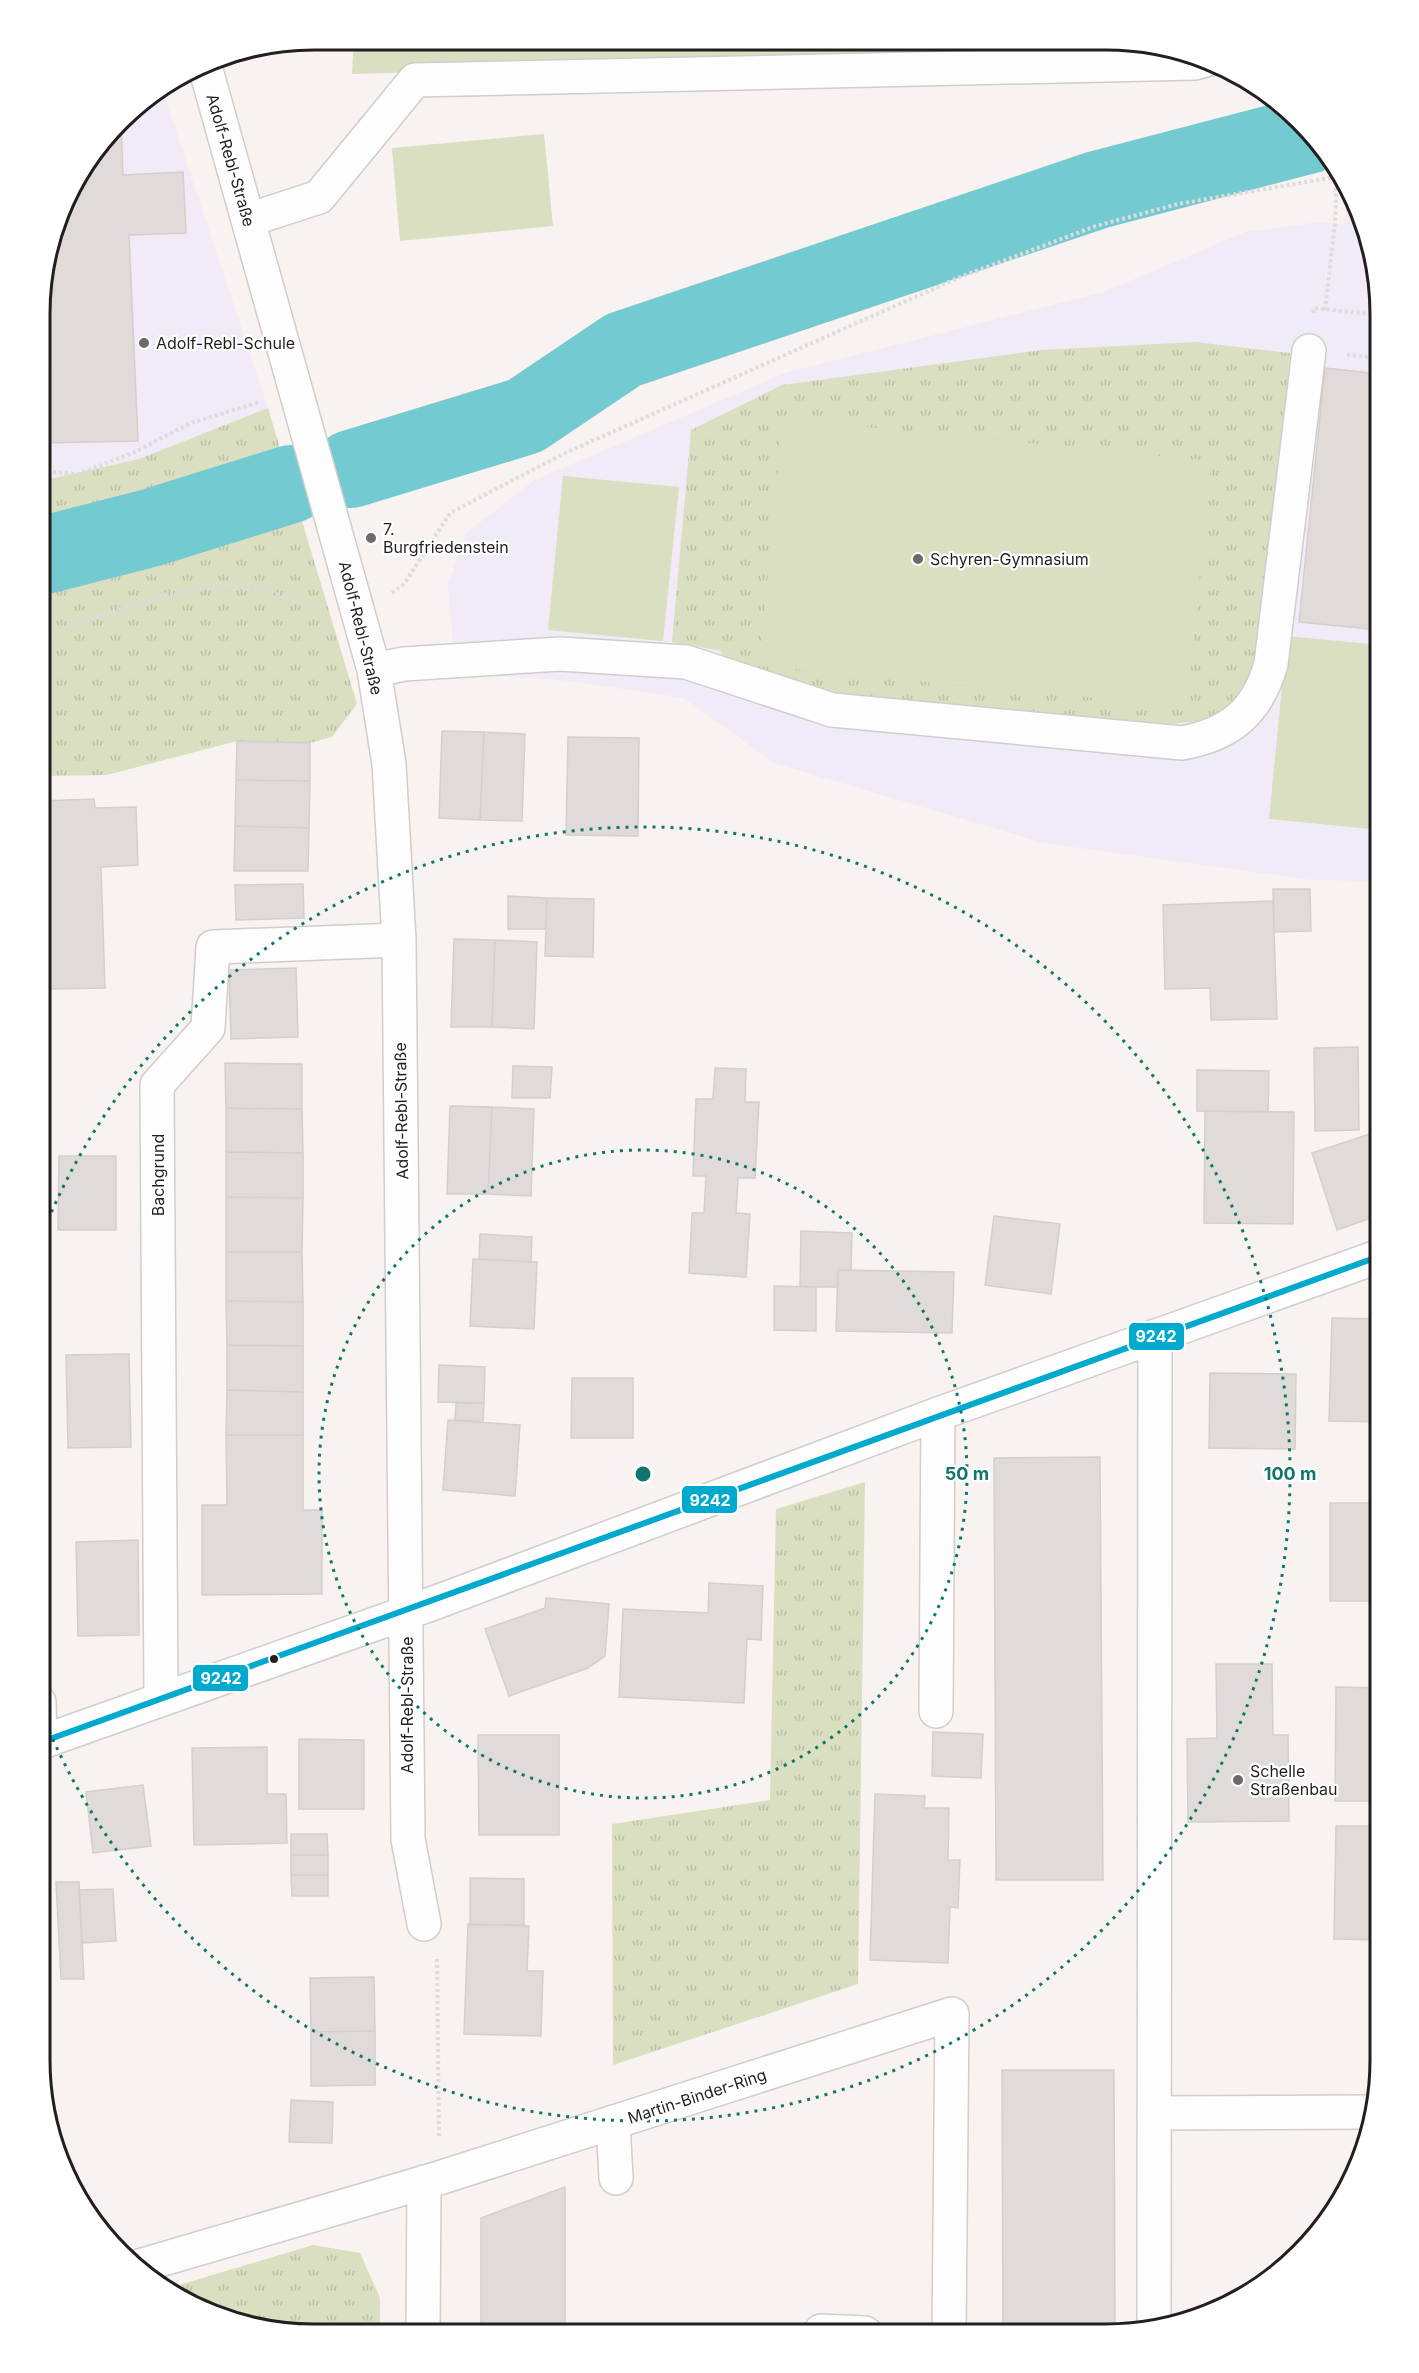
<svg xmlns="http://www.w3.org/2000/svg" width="1419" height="2373" viewBox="0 0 1419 2373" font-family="Inter,sans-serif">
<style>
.education{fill:#f0ebf7}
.grass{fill:url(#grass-tufts)}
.pitch{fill:#d9dfc0}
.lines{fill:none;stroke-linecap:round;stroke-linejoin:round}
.river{stroke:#73cad0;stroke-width:78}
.building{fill:#e0dbd9;stroke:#d3cfcd;stroke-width:1.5}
.minor-casing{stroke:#d1cdcb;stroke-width:36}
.path{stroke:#dddbdb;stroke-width:4;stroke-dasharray:3 3;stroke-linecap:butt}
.minor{stroke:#fefdfd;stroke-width:33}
.bus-1-casing{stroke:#fff;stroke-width:10}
.bus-1{stroke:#00a9ce;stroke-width:6}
.ring{fill:none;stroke:#0f766e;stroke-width:3;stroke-dasharray:3 6}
.poi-dot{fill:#6e6968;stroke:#fff;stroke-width:2}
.bus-dot{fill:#231f1e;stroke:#fff;stroke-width:2}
.labels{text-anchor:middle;stroke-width:4.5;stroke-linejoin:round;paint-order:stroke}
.street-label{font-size:16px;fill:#231f1e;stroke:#fff}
.poi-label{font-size:16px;fill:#231f1e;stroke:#fff;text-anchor:start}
.rim{fill:none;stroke:#231f1e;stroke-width:3}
.centre{fill:#0f766e;stroke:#fff;stroke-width:3}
.ring-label{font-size:18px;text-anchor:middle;font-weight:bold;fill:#0f766e;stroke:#fff;stroke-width:4.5;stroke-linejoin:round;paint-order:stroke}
.line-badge{stroke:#fff;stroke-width:2}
.badge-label{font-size:16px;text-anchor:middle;font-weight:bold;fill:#fff}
</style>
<defs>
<pattern id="grass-tufts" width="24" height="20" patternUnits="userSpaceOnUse" patternTransform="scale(1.5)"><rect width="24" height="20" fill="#d9dfc0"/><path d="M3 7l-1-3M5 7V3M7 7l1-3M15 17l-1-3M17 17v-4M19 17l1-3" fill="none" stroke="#babfa5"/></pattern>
</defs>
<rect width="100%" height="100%" fill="#f8f2f0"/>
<!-- education -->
<path class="education" d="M162,89L268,408L41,500V278L67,192L132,107Z
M1348,193L1359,209L1380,314V881L1312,880L1044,843L774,763L684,698L571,681L497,676L494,642H453L448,586L466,533L535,480L785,373L1104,292L1245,232L1320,222L1344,224Z"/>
<!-- grass -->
<path class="grass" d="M1196,342L1290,353L1263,641L1252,681L1218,719L1171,724L846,698L723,661L721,651L672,642L691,430L782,385L1042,350Z
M268,408L357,704L332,737L310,743L237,741L107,775L41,776V481L139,459Z
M865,1482L858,1984L613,2065L612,1824L770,1800L776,1509Z
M313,2245L360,2253L380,2298V2332H278L208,2313L166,2289Z"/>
<!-- pitch -->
<path class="pitch" d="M354,39L1142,41L1173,50L352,74Z
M544,134L553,226L400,241L392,148Z
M783,419L1211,461L1187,707L759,666Z
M563,476L679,487L663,641L548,630Z
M1287,636L1380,645V830L1269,819Z"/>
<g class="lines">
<!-- river -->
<path class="river" d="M351,469L525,416L623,350L1097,190L1311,134
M41,556L150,528L291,484"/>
</g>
<!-- building -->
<path class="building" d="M121,122L123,175L183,172L186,233L129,235L138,441L41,443V278L67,192Z
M1325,368L1380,374V630L1299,622Z
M442,731L484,732L480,820L439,818Z
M484,732L525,734L522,821L480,820Z
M568,737L639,738L638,836L566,835Z
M237,741L310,743V781L236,780Z
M236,780L310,781L309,828L235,826Z
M94,799L95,808L136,807L138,865L101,867L105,988L50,989L49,964H43L41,801Z
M235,826L309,828L308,871H234Z
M303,884L304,918L236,920L235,885Z
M1273,889H1310L1311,931L1274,932Z
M508,896L547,898L546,929H508Z
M547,898L594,899L593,957L545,956Z
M1273,901L1277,1019L1211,1020L1210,988L1165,989L1163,905Z
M454,939L495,940L492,1027H451Z
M495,940L537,942L534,1029L492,1027Z
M296,968L298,1037L231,1039L229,970Z
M1358,1047L1359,1130L1315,1131L1314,1048Z
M225,1063L302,1064V1109L226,1108Z
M513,1066L552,1067L550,1098H512Z
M715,1068L746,1069L745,1102H759L755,1178H738L736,1213L750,1214L746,1277L689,1273L692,1213H704L706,1176H693L696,1099H713Z
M1197,1070L1269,1071L1268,1112L1197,1111Z
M450,1106L492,1107L488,1194H447Z
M492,1107L534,1109L531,1196L488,1194Z
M226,1108L302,1109L303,1153L226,1152Z
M1205,1111L1294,1112L1293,1224L1204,1223Z
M1370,1134L1376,1152L1380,1151V1215L1337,1230L1312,1153Z
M226,1152L303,1153V1198L226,1197Z
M59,1156H116V1230H58Z
M226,1197L303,1198L302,1252H226Z
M994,1216L1060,1224L1051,1294L985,1285Z
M801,1231L852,1233L851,1270H838L837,1287H800Z
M480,1234L532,1237L531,1262L479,1259Z
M226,1252H302L303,1302L226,1301Z
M473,1259L537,1262L534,1329L470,1326Z
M838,1270L954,1272L952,1333L836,1331Z
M774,1286L816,1287V1331L774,1330Z
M226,1301L303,1302V1346L227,1345Z
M1332,1318L1380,1319V1422L1329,1421Z
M227,1345L303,1346V1392L227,1390Z
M129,1354L131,1447L68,1448L66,1355Z
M439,1365L485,1367L484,1403L438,1402Z
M1210,1373L1296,1374L1295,1449L1209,1448Z
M572,1378H633V1438H571Z
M227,1390L303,1392V1435H226Z
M456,1403H484L483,1422L455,1420Z
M448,1420L520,1425L515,1496L443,1490Z
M226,1435H303V1510H322V1594L202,1595V1505H227Z
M1100,1457L1103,1880H996L994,1458Z
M1330,1503H1380V1601H1330Z
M138,1540L139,1635L78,1636L76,1542Z
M709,1583L763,1586L761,1640L747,1639L744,1703L619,1697L623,1609L708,1613Z
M546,1598L609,1604L605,1656L588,1668L509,1696L485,1629L545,1608Z
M1216,1664H1272L1273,1735H1288L1289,1821L1188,1822L1187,1739L1217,1738Z
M1336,1687L1380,1688L1379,1801H1335Z
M933,1732L983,1734L981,1778L932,1776Z
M478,1735H559V1835H479Z
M299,1739L364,1740V1809H299Z
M267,1747V1794H286L287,1843L194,1845L192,1748Z
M143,1785L151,1846L93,1853L86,1792Z
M875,1794L925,1796L924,1808H949L948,1860H960L958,1908L950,1907L948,1963L870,1960Z
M41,1822L48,1913L39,1914V1823Z
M1336,1826H1379V1940L1334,1939Z
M291,1834H327L328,1855H291Z
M291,1855H328V1875H291Z
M291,1875H328V1896H292Z
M470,1878L524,1879V1925H470Z
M56,1882H79L84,1979H61Z
M113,1889L116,1941L82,1943L79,1890Z
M468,1924L529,1926L527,1971H543L541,2036L464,2034Z
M374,1977L375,2031L311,2032L310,1978Z
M375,2031V2085L311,2086V2032Z
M1002,2070H1114L1115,2332L1003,2334Z
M291,2100L333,2102L332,2143L289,2142Z
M565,2187V2332H481V2218Z
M755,2325L808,2330L807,2333H754Z"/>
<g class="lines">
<!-- minor casing -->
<g class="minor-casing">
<path id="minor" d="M204,63L374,670L389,764L399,940L408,1839L424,1924
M248,220L319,197L415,80L1195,63L1209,59
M374,670L404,664L560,654L686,662L832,710L1182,743C1231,734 1257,712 1271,664L1309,351
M161,1697L157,1085L208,1028L213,947L399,940
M39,1702L40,1742
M936,1711L938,1414
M39,1743L434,1603L938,1414L1380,1256
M1154,2113L1373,2112
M613,2122L616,2178
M136,2267L439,2178L952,2014L949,2334
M1154,2324L1155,1336
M821,2331L865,2333
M423,2332L424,2182"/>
</g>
<!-- path -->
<path class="path" d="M1325,310L1335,223L1337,177
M1313,313L1314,308L1380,315
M1347,355L1380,358
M41,471L78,474L133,453L191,423L260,402
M392,593L404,584L450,513L563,454L960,277L1096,226L1178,204L1341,176
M41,641L75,623L168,594L232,585L273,592L317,611
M437,1959L439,2137"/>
<!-- minor -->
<use href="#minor" class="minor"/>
<!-- bus-1 casing -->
<g class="bus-1-casing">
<path id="bus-1" d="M39,1743C487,1584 932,1416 1380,1256"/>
</g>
<!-- bus-1 -->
<use href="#bus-1" class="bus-1"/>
</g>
<!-- distance rings -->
<g class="ring">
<circle cx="643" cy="1474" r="324"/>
<path d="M41 1237A647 647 0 1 1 41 1711"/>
</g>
<!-- markers -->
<g class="poi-dot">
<circle cx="144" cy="343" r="6"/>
<circle cx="371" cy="538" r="6"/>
<circle cx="918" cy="559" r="6"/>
<circle cx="1238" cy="1780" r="6"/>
</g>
<circle class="bus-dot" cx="274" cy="1659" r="5"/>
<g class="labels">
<!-- street labels -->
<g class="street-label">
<text transform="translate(231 160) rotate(74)" y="6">Adolf-Rebl-Straße</text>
<text transform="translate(361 628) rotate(76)" y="6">Adolf-Rebl-Straße</text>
<text transform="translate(401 1111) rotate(-91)" y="6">Adolf-Rebl-Straße</text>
<text transform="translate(158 1175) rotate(-90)" y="6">Bachgrund</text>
<text transform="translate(407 1705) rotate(-90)" y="6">Adolf-Rebl-Straße</text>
<text transform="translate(697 2096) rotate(-18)" y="6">Martin-Binder-Ring</text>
</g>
<!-- poi labels -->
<g class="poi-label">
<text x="156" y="349">Adolf-Rebl-Schule</text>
<text x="383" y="535">7.<tspan x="383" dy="18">Burgfriedenstein</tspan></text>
<text x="930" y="565">Schyren-Gymnasium</text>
<text x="1250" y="1777">Schelle<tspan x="1250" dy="18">Straßenbau</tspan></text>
</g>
</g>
<!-- crop -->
<path d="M0 0H1419V2373H0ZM314 50H1106A264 264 0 0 1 1370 314V2060A264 264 0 0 1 1106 2324H314A264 264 0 0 1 50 2060V314A264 264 0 0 1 314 50Z" fill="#fff" fill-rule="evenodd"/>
<path class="rim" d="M314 50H1106A264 264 0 0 1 1370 314V2060A264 264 0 0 1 1106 2324H314A264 264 0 0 1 50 2060V314A264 264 0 0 1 314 50Z"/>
<circle cx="643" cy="1474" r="9" class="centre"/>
<g class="ring-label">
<text x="967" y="1480">50 m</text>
<text x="1290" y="1480">100 m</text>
</g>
<g class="line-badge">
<rect x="1128" y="1322" width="57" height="29" rx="6" fill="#00a9ce"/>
<rect x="681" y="1485" width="57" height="29" rx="6" fill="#00a9ce"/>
<rect x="192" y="1664" width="57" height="28" rx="6" fill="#00a9ce"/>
</g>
<g class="badge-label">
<text x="1156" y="1342">9242</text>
<text x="710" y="1506">9242</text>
<text x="221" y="1684">9242</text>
</g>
</svg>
